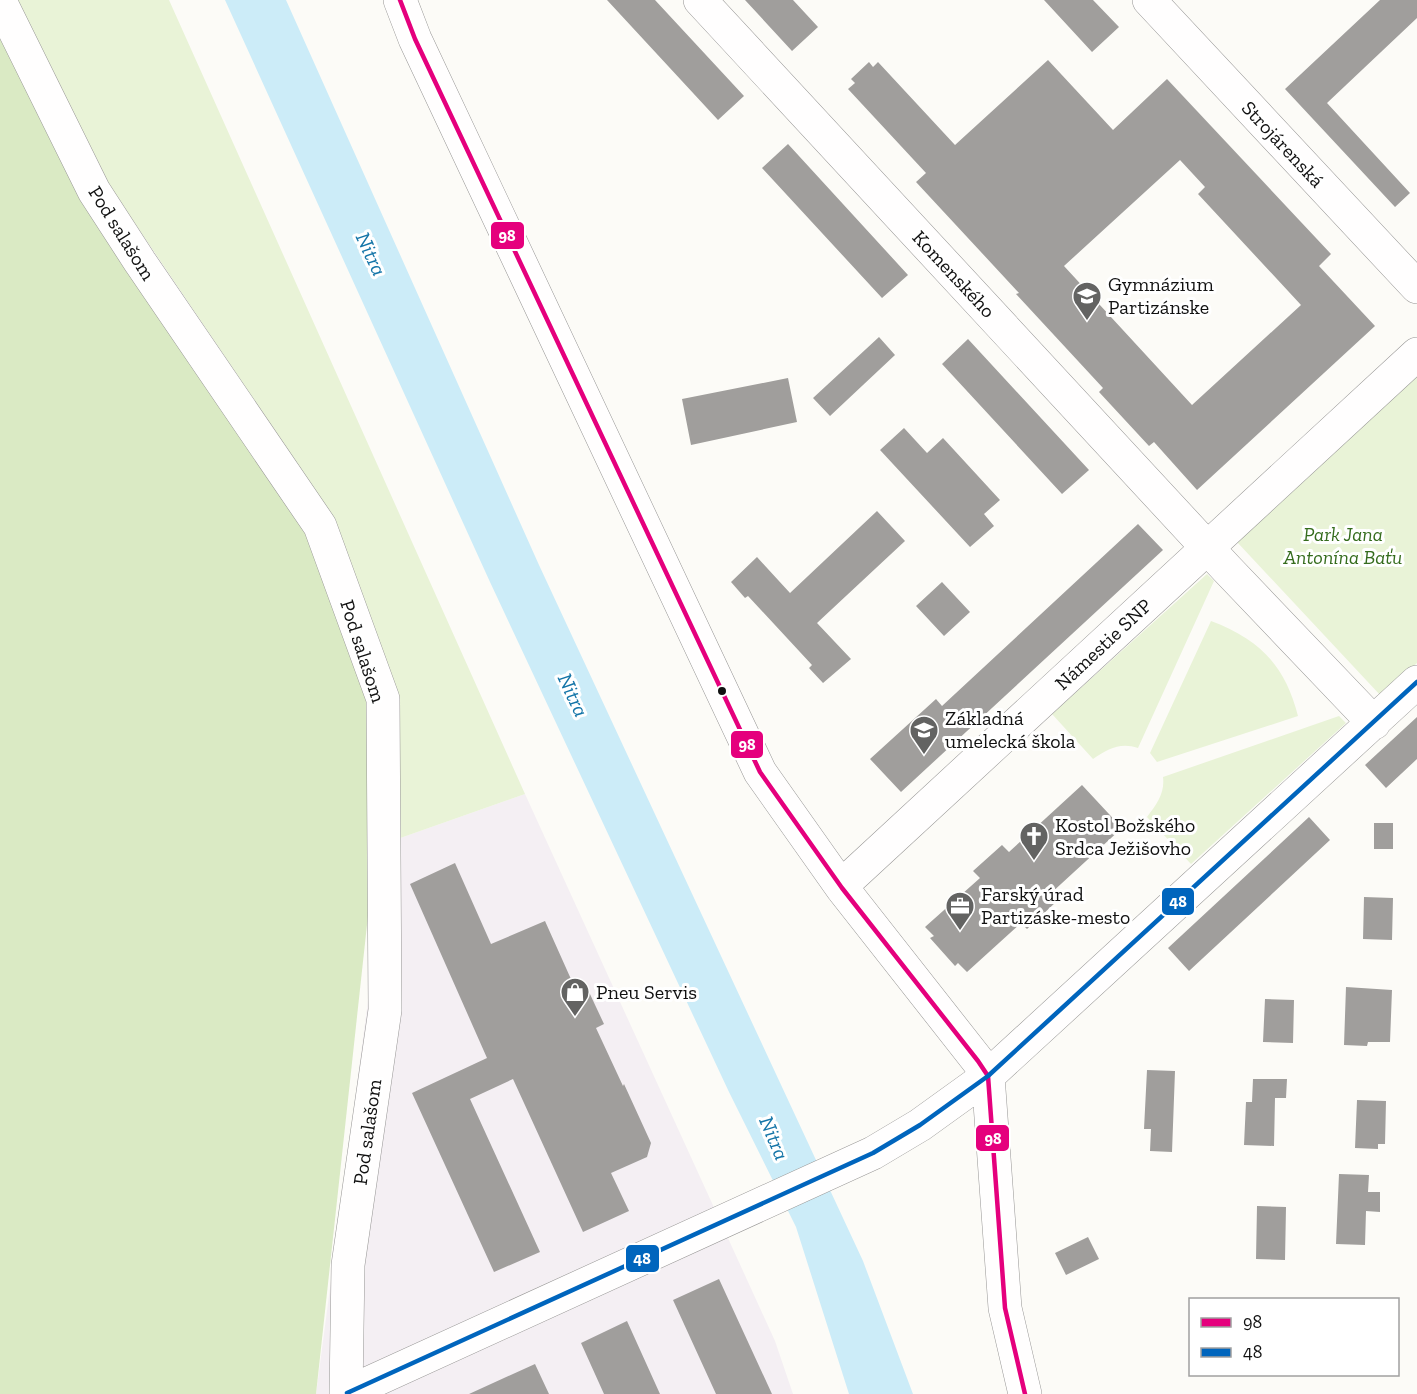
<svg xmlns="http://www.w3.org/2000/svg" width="1417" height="1394" viewBox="0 0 1417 1394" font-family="'Zilla Slab',serif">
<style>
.industrial{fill:#f4eff3}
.green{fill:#e9f3d7}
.forest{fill:#daeac4}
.water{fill:#ccecf8}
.building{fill:#a09e9c;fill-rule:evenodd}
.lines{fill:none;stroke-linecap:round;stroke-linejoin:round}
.minor-casing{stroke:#979695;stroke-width:34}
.minor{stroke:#fffefe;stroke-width:33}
.bus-1-casing{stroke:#fff;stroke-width:9}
.bus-2-casing{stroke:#fff;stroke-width:9}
.bus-1{stroke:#e5007d;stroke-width:4.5}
.bus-2{stroke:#0065bd;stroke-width:4.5}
.bus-dot{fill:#111;stroke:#fff;stroke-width:2}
.labels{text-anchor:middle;stroke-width:6;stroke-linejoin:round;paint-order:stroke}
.street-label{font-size:20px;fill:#111;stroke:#fff}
.poi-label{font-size:20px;fill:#111;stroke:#fff;text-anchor:start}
.park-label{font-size:20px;font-style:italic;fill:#356c1d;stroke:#fff}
.water-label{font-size:21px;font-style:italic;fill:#1475a8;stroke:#fff}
.line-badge{stroke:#fff;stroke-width:2}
.badge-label{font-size:16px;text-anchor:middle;font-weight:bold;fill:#fff}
</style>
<rect width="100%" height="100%" fill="#fcfbf7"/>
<!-- industrial -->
<path class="industrial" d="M525,794L775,1341L793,1394H316L389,842Z"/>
<!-- green -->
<path class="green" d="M17,0H169L525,794L389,842L332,528L303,472L107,182Z
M1417,374V663L1381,696L1237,542Z
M1207,574L1214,581L1138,748C1120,742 1108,749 1093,759L1052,714Z
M1211,621C1259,639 1285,665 1298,716L1157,762L1150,753Z
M1339,716L1346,723L1191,864L1147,817C1157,804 1165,793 1163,777Z"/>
<!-- forest -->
<path class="forest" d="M0,21L304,513L375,700L376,842L316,1394H0Z"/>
<!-- water -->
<path class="water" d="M225,0H286L539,565L863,1261L913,1394H849L796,1227L729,1092L490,582Z"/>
<!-- building -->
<path class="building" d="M607,0H655L744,96L718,120Z
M745,0H793L818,27L792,51Z
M1044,0H1093L1119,27L1092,52Z
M1380,0H1417V18L1327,103L1410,193L1395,207L1285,89Z
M1048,60L1113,130L1167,79L1331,254L1319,266L1375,326L1197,490L1154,442L1149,446L1099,392L1103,388L1016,294L1019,293L916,182L926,173L848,89L855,83L851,79L869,62L873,67L878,62L955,145ZM1180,160L1205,187L1198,194L1301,305L1192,405L1064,266Z
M788,144L908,275L882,298L762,168Z
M879,337L895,355L830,416L813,398Z
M968,339L1089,470L1062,494L942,364Z
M788,378L797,422L691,445L682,399Z
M904,428L927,453L943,438L1000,500L984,514L994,526L970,547L880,450Z
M877,511L905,541L817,623L851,659L823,683L809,668L812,665L748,596L745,598L731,582L757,557L790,593Z
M1138,524L1163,550L901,792L870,759L936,699L942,706Z
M942,582L970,612L944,636L916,606Z
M1417,717V759L1386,788L1365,765Z
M1082,785L1122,828L1049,895L1056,902L1027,929L1021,923L967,972L958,963L955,966L930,938L934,936L925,927L980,878L973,871L1002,845L1009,852Z
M1309,817L1330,840L1189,971L1168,948Z
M1374,823H1393V849H1374Z
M455,863L491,944L545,921L579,997L589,992L604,1024L596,1028L623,1086L624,1084L651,1143L647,1157L611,1173L629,1211L583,1232L513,1079L470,1099L540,1252L494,1272L412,1093L487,1058L410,884Z
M1364,897L1393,898L1392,940L1363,939Z
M1346,987L1392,990L1390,1042H1368L1367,1046L1344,1045Z
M1265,999L1294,1000L1293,1043L1263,1042Z
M1147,1070L1175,1071L1172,1152L1150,1151L1151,1129H1144Z
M1253,1079H1287L1286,1098H1275L1274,1146L1244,1145L1246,1102H1252Z
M1357,1100L1386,1101L1385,1144H1378V1149L1355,1148Z
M1339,1174L1369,1175L1368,1192H1380V1212L1366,1211L1365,1245L1336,1244Z
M1257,1206L1286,1207L1285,1260L1256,1259Z
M1088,1237L1099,1259L1066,1275L1055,1253Z
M719,1279L772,1394H716L673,1300Z
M627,1321L660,1394H604L581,1343Z
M535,1364L549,1394H469Z"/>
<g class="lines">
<!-- minor casing -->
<g class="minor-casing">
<path id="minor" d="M400,0L415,39L760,772L842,888L978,1061L988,1076L1005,1308L1025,1394
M700,0L1227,569L1374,723
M1149,0L1417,287
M0,1L94,191L140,262L320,526L383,699L385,1010L348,1265L346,1394
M842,888L851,877L1417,354
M347,1393L873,1153L920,1125L988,1076L1417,682"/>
</g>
<!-- minor -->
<use href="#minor" class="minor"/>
<!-- bus-1 casing -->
<g class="bus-1-casing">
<path id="bus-1" d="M400,0L415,39L760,772L842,888L978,1061L988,1076L1005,1308L1025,1394"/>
</g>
<!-- bus-2 casing -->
<g class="bus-2-casing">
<path id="bus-2" d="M347,1393L873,1153L920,1125L988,1076L1417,682"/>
</g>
<!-- bus-1 -->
<use href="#bus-1" class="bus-1"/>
<!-- bus-2 -->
<use href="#bus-2" class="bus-2"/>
</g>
<!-- icons -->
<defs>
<g id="university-pin" transform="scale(1.5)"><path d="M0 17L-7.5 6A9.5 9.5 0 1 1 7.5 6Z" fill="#636362" stroke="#fff"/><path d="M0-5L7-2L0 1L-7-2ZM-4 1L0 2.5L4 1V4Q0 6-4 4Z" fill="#fff"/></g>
<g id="school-pin" transform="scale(1.5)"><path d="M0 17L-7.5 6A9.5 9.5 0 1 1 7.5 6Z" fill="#636362" stroke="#fff"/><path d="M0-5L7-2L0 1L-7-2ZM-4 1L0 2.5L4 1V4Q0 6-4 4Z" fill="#fff"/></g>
<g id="church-pin" transform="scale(1.5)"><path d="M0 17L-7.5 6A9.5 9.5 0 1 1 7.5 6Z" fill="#636362" stroke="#fff"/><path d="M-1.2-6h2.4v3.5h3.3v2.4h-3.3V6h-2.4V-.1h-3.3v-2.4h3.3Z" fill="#fff"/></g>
<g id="office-pin" transform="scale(1.5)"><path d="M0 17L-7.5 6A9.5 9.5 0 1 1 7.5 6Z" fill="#636362" stroke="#fff"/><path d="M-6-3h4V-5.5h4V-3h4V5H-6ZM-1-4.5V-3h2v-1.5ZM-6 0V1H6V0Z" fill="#fff"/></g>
<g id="shop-pin" transform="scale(1.5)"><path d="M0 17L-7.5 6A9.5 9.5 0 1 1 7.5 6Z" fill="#636362" stroke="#fff"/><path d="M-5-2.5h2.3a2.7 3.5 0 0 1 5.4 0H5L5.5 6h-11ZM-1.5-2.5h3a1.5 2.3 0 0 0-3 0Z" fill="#fff"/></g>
</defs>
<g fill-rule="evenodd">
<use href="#university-pin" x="1087" y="296"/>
<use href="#school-pin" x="924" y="730"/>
<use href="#church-pin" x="1034" y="836"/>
<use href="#office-pin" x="960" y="906"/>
<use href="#shop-pin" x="575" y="992"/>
</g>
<!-- markers -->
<circle class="bus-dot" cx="722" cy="691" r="5"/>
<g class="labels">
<!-- street labels -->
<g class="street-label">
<text transform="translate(1283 144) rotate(47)" y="7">Strojárenská</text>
<text transform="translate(122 233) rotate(58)" y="7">Pod salašom</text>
<text transform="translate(954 274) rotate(47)" y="7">Komenského</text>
<text transform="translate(1103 644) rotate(-43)" y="7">Námestie SNP</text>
<text transform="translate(363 651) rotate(72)" y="7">Pod salašom</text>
<text transform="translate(367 1132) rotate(-82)" y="7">Pod salašom</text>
</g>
<!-- poi labels -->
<g class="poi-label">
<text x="1108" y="291">Gymnázium<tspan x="1108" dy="23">Partizánske</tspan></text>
<text x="945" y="725">Základná<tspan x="945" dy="23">umelecká škola</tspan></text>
<text x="1055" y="832">Kostol Božského<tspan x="1055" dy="23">Srdca Ježišovho</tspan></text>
<text x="981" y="901">Farský úrad<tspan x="981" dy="23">Partizáske-mesto</tspan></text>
<text x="596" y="999">Pneu Servis</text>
</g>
<!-- park labels -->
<g class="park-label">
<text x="1343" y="541">Park Jana<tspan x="1343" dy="23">Antonína Baťu</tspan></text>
</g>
<!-- water labels -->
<g class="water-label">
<text transform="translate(371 254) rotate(65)" y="7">Nitra</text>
<text transform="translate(573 695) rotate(65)" y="7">Nitra</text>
<text transform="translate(774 1138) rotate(67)" y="7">Nitra</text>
</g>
</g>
<g class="line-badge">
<rect x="490" y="221" width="35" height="29" rx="6" fill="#e5007d"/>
<rect x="730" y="730" width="34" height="29" rx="6" fill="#e5007d"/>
<rect x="1161" y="887" width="34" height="29" rx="6" fill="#0065bd"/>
<rect x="975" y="1124" width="35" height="28" rx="6" fill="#e5007d"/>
<rect x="625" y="1244" width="35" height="29" rx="6" fill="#0065bd"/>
</g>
<g class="badge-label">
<text x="507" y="241">98</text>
<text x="747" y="750">98</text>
<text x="1178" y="907">48</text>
<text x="993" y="1144">98</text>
<text x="642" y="1264">48</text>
</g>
<!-- legend -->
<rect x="1189" y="1298" width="210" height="78" fill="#ffffff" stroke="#a0a0a0" stroke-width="1.5"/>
<rect x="1201" y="1318" width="30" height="9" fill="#e5007d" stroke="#a0a0a0" stroke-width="1.5"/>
<text x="1243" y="1328" font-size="18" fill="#111111">98</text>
<rect x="1201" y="1348" width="30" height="9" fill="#0065bd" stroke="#a0a0a0" stroke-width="1.5"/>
<text x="1243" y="1358" font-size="18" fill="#111111">48</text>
</svg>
